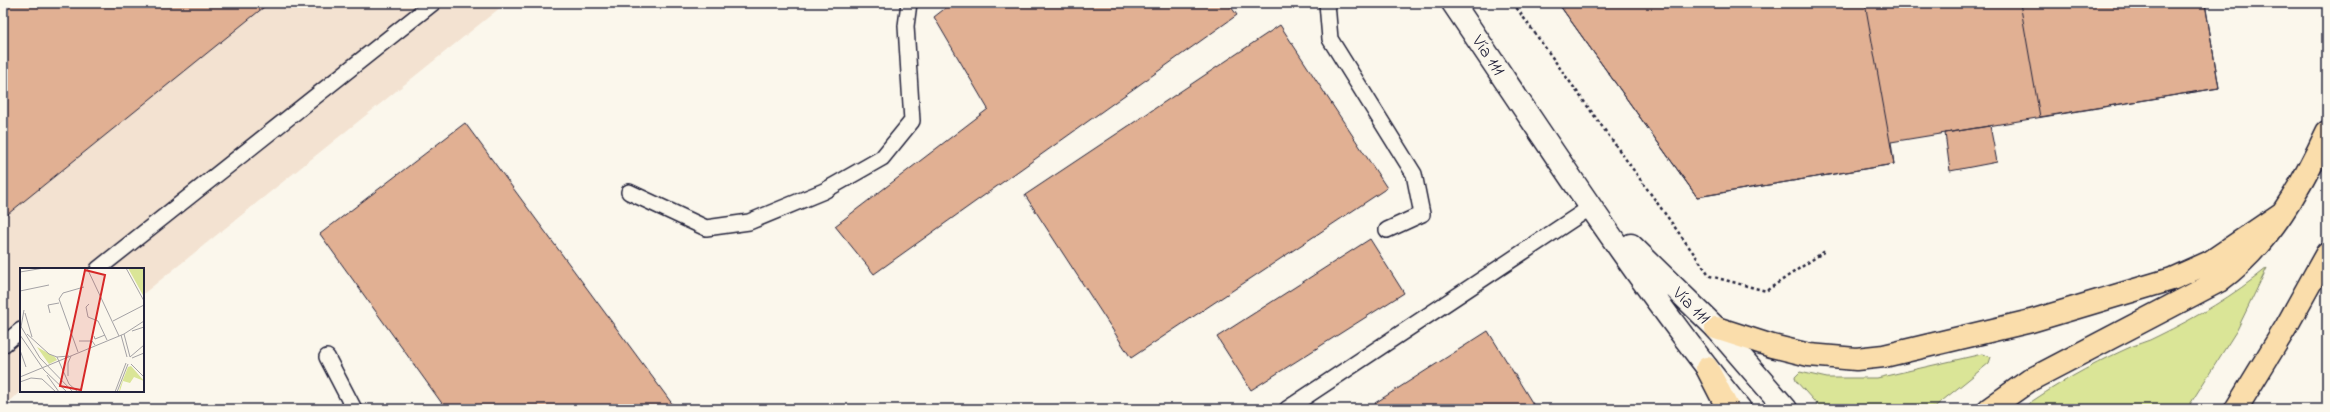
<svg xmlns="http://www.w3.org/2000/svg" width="2330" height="412" viewBox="0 0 2330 412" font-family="'Indie Flower',sans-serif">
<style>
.built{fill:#f3e2d1}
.green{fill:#dae597;stroke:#7e8469}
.building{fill:#e1b093;stroke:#22223b}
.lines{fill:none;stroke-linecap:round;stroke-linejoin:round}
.service-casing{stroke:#22223b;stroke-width:18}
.secondary-casing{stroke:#22223b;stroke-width:25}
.trunk-casing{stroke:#22223b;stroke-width:25}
.path{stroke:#22223b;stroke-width:2.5;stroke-dasharray:3 3;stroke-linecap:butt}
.service{stroke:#fbf7ec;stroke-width:15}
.secondary{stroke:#fbf7ec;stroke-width:22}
.trunk{stroke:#faddab;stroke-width:22}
.labels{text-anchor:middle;stroke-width:3.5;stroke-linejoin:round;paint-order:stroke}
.street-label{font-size:18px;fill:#22223b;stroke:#fbf7ec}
.inset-road{fill:none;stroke:#a4a2a5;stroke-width:1}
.view{fill:#d62828;fill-opacity:0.15;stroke:#d62828;stroke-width:2}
.inset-edge{fill:none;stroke:#22223b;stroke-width:2}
</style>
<rect width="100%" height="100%" fill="#fbf7ec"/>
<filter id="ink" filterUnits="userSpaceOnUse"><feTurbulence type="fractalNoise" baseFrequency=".025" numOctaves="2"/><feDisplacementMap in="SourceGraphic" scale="8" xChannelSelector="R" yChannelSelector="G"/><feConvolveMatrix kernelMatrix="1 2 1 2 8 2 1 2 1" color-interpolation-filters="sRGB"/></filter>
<g filter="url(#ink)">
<!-- built -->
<path class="built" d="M3,3H506L143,294V269H21L22,391L3,406Z"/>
<!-- green -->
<path class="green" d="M2267,268L2237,330L2187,409H2021C2053,386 2089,366 2124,350C2135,344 2148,342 2158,336C2197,317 2233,296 2267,268Z
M1982,354L1991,357L1989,363L1932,409H1821L1796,381L1795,377L1800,372L1827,378H1877Z"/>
<!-- building -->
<path class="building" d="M3,3H269L3,218Z
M952,3H1228L1237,15L874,274L835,226L988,109L934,17Z
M1558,3H2205L2219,88L1891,142L1894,164L1697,197Z
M1558,3H1865L1894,164L1697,197Z
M2020,3H2205L2219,88L2040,117Z
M1280,25L1387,188L1131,358L1025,195Z
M465,123L676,409H446L320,234Z
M1990,126L1997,162L1950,171L1945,133Z
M1370,239L1404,293L1251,390L1217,337Z
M1488,331L1536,409H1378L1375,403Z"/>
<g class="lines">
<!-- service casing -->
<g class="service-casing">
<path id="service" d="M1327,3L1330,39L1414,174L1422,214L1387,230
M629,192L706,228L749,222L824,191L882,158L912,121L906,26L909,3
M98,269L433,3
M3,345L21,330
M327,357L354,409
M1287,409L1591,207"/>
</g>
<!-- secondary casing -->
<g class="secondary-casing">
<path id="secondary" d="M1453,3C1546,140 1636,281 1740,409
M1631,245L1716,328L1786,409"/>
</g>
<!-- trunk casing -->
<g class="trunk-casing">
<path id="trunk" d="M1716,328L1772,346L1809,355L1856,359L1884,356L2031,321L2172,279L2210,262L2282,213
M1707,368L1728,409
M1989,409L2030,380L2219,281C2268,246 2302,186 2327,132
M2236,409L2286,327L2327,253"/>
</g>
<!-- path -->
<path class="path" d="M1513,3L1710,276L1766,291L1825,251"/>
<!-- service -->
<use href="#service" class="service"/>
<!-- secondary -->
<use href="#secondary" class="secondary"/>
<!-- trunk -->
<use href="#trunk" class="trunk"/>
</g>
</g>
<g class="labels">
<!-- street labels -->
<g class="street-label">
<text transform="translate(1489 55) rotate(56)" y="6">Vía 111</text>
<text transform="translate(1692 305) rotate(44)" y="6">Vía 111</text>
</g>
</g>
<!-- overview -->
<g transform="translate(20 268)">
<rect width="124" height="124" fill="#fbf7ec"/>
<path d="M108,0H124V29ZM17,79L35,89L37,92L29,96ZM111,98L124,113L114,109L110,115L103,113L100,123L104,124H99L100,119L108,99Z" fill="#dae597"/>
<path class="inset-road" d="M67,0L99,68M106,0L124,33M0,4L24,0M0,23L29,17M69,36L66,39L68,49L78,53L87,72M5,45L12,69M30,45L28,37L39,35M93,53L124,37M0,57L20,90L53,124M1,59L4,42M112,63L124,59M7,66L29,86L37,89L49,88M104,66L110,89M0,67L24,102L47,124M101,67L107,89M74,68L75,71L85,67M59,73H72L75,77M0,82L6,99M58,84L39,31L43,25L64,19M37,89L49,116L58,124M110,89L124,77M112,90L124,85M111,96L124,109M27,107L39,124M48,108V95L51,88M0,109L104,66L124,53M0,114L11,110L22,111L36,124M95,124L106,95M97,124L108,96"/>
<path class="view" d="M65,2L85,7L61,122L40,118Z"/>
<rect width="124" height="124" class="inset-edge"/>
</g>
<!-- margin -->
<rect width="2330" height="412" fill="none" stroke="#fbf7ec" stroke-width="16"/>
<rect x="8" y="8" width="2314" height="396" fill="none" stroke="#22223b" stroke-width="1.5" filter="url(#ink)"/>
</svg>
